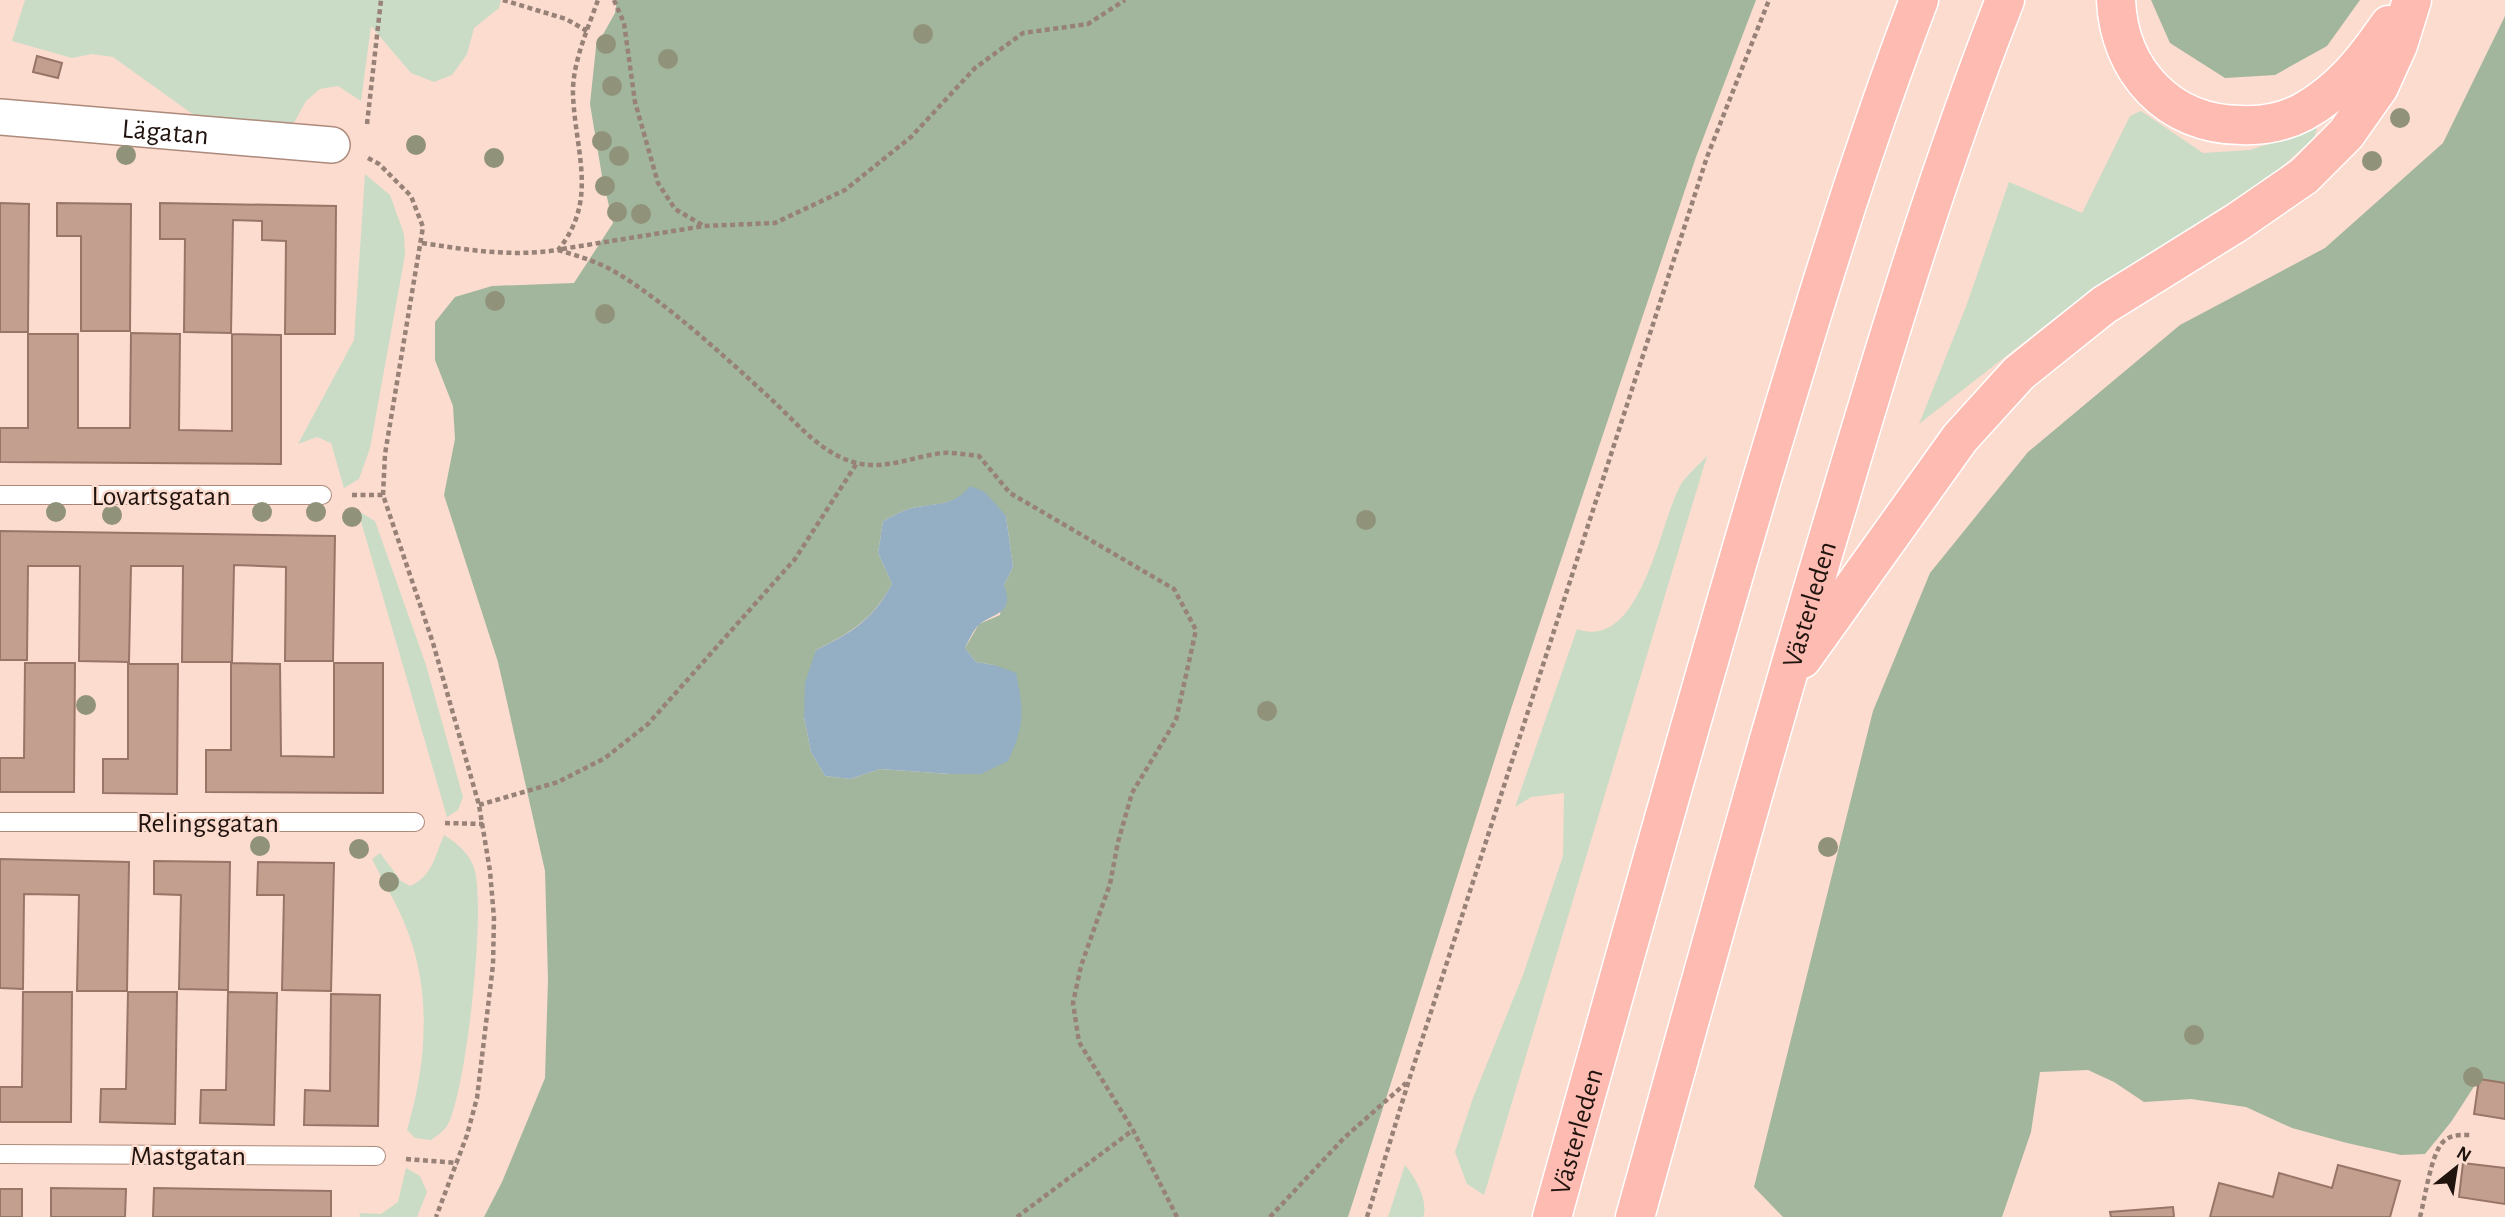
<svg xmlns="http://www.w3.org/2000/svg" width="2505" height="1217" viewBox="0 0 2505 1217" font-family="'Alegreya Sans',sans-serif">
<style>
.green{fill:#cadcc6}
.forest{fill:#a1b69d;fill-rule:evenodd}
.water{fill:#94aec3}
.building{fill:#c39f90;stroke:#987567;stroke-width:2}
.lines{fill:none;stroke-linecap:round;stroke-linejoin:round}
.lane-casing{stroke:#ad8a7b;stroke-width:20}
.street-casing{stroke:#ad8a7b;stroke-width:38}
.highway-casing{stroke:#fff;stroke-width:41}
.path{stroke:#988177;stroke-width:4.5;stroke-dasharray:5 3.5;stroke-linecap:butt}
.lane{stroke:#fff;stroke-width:18}
.street{stroke:#fff;stroke-width:35}
.highway{stroke:#febbb1;stroke-width:38}
.tree{fill:#909379}
.labels{text-anchor:middle;stroke-width:5;stroke-linejoin:round;paint-order:stroke}
.street-label{font-size:28px;fill:#21140f;stroke:#fbdccf}
</style>
<rect width="100%" height="100%" fill="#fbdccf"/>
<!-- green -->
<path class="green" d="M25,0H501L499,8L474,28L467,54L452,75L434,82L411,73L371,26L361,101L338,86L320,89L306,101L295,121L282,132L212,128L113,57L92,54L72,58L12,41Z
M2141,111L2203,153L2250,150L2281,140L2311,126L2317,129L2314,138L2272,175L2110,279L2051,321L1919,424L1967,304L2009,182L2082,213L2130,116Z
M365,174L390,195L404,234L405,255L370,448L359,479L344,488L331,443L317,437L298,444L354,340Z
M1707,456L1484,1195L1467,1184L1455,1152L1473,1098L1523,975L1563,856L1564,793L1531,797L1515,807L1577,629C1640,652 1659,527 1679,488C1685,476 1698,466 1707,456Z
M358,511L375,521L426,665L463,797L458,810L447,817Z
M444,835C456,843 467,851 473,865C488,898 466,1095 447,1126C444,1131 436,1136 431,1140L415,1138L407,1130C426,1067 432,996 408,932C399,907 384,883 372,859L380,853L401,881L410,886C432,877 435,856 444,835Z
M1405,1165C1415,1177 1429,1201 1423,1217H1388Z
M406,1168L420,1176L427,1192L417,1217H361L359,1213L381,1214L398,1202Z"/>
<!-- forest -->
<path class="forest" d="M617,0H1756L1696,157L1508,718L1348,1217H484L502,1182L545,1078L548,979L545,871L498,662L444,495L455,439L453,406L435,360V322L455,297L492,286L574,283L613,223L602,176L590,104L596,47L615,13ZM970,487L1006,516L1013,567L1004,585L1000,615L979,624L965,648L976,662L994,665L950,774L880,769L850,779L825,776L811,752L804,717L816,650C853,631 871,621 892,584L878,553L883,521C889,518 896,514 903,511C928,501 952,510 970,487Z
M2151,0H2360L2327,46L2275,75L2225,78L2170,43Z
M2505,16V1083L2479,1079L2451,1122L2425,1154L2401,1155L2347,1143L2292,1128L2246,1107L2191,1099L2144,1102L2114,1082L2088,1070L2040,1072L2031,1132L2002,1217H1783L1754,1187L1873,711L1930,573L2028,452L2180,325L2325,248L2443,143Z"/>
<!-- water -->
<path class="water" d="M970,486L985,492L1006,516L1013,567L1004,585C1014,612 998,612 981,623C974,628 969,640 965,648L976,662L994,665L1016,673C1024,712 1025,724 1008,761L981,774H950L880,769L850,779L825,776L811,752L804,717L805,683L816,650C852,632 871,622 892,584L878,553L883,521C889,518 896,514 903,511C928,501 952,510 970,486Z"/>
<!-- building -->
<path class="building" d="M37,56L62,63L58,78L33,72Z
M0,203L29,204L28,332H0Z
M57,203L131,204L130,331H81V236H57Z
M160,203L336,206L335,334H285L286,241L262,240V221L233,220L231,333L184,332L185,239H160Z
M131,333L180,334L179,430L232,431V334L281,335V464L0,462V428H28V334H78V428H130Z
M0,531L335,536L333,661H285L286,567L234,565L232,662H182L183,566H131L129,662L79,661L80,566H28L27,660H0Z
M25,663H75L74,792H0V758H24Z
M231,663L280,664L281,756L334,757V663H383V793L206,792V750H231Z
M128,664H178L177,794L103,793V759H128Z
M0,859L129,862L127,991H77L79,895L24,894L23,989L0,988Z
M154,861L230,862L228,990L179,989L181,895L154,894Z
M258,862L334,863L331,991L282,990L284,895H257Z
M23,992H72L71,1122H0V1087H22Z
M128,992H177L175,1124L100,1122L101,1089H126Z
M228,992L277,993L274,1125L200,1123L201,1090H226Z
M331,994L380,995L378,1126L304,1125L305,1090L330,1091Z
M2479,1079L2505,1083V1119L2474,1114Z
M2463,1163L2505,1168V1204L2459,1197Z
M2338,1165L2400,1181L2390,1217H2210L2219,1183L2273,1197L2279,1173L2332,1188Z
M51,1188L126,1189L125,1217H51Z
M154,1188L331,1191V1217H153Z
M0,1189H22V1217H0Z
M2173,1207L2174,1217H2111L2110,1212Z"/>
<g class="lines">
<!-- lane casing -->
<g class="lane-casing">
<path id="lane" d="M0,495H322
M0,822H415
M0,1154L376,1156"/>
</g>
<!-- street casing -->
<g class="street-casing">
<g id="street">
<path id="s1" d="M0,117L332,145"/>
</g>
</g>
<!-- highway casing -->
<g class="highway-casing">
<g id="highway">
<path d="M2116,0C2119,71 2169,125 2241,125C2263,126 2284,122 2303,112C2341,91 2365,60 2389,25"/>
<path d="M1802,659L1960,438L2019,373L2104,305L2236,223L2304,176L2346,134L2379,87L2398,45L2412,0"/>
<path id="s2" d="M1552,1217C1620,973 1688,729 1760,486C1809,323 1858,159 1919,0"/>
<path id="s3" d="M1635,1217C1702,977 1768,736 1840,498C1890,330 1941,163 2005,0"/>
</g>
</g>
<!-- path -->
<path class="path" d="M503,0L566,19L587,31
M614,0L624,23L635,102L658,183L675,209L704,226
M367,124L381,0
M368,158L379,164L411,196L423,227L385,454L383,495L433,643L479,805L490,871L494,918L493,965L477,1098L467,1135L436,1217
M422,243C468,250 511,257 558,250C599,200 575,152 573,94C572,64 588,28 598,0
M562,249L704,226L775,223L845,190L911,137L975,68L1023,33L1088,24L1125,0
M558,250C578,256 599,262 617,273C668,304 725,357 770,398C795,421 819,452 853,462C883,471 912,457 942,453C954,452 967,455 979,456L1010,493L1174,589L1196,630L1176,720L1132,793L1118,842L1110,884L1081,966L1073,1003L1079,1042L1133,1130L1177,1217
M352,495H383
M479,805L558,782L605,758L648,724L795,559L857,463
M445,823L483,824
M406,1159L458,1163
M1017,1217L1133,1130
M1270,1217L1344,1138L1406,1083
M1367,1217L1409,1080L1707,157L1769,0
M2420,1217C2425,1199 2431,1152 2444,1141C2452,1134 2462,1135 2471,1135"/>
<!-- lane -->
<use href="#lane" class="lane"/>
<!-- street -->
<use href="#street" class="street"/>
<!-- highway -->
<use href="#highway" class="highway"/>
</g>
<!-- trees -->
<g class="tree">
<circle cx="923" cy="34" r="10"/>
<circle cx="606" cy="44" r="10"/>
<circle cx="668" cy="59" r="10"/>
<circle cx="612" cy="86" r="10"/>
<circle cx="2400" cy="118" r="10"/>
<circle cx="602" cy="141" r="10"/>
<circle cx="416" cy="145" r="10"/>
<circle cx="126" cy="155" r="10"/>
<circle cx="619" cy="156" r="10"/>
<circle cx="494" cy="158" r="10"/>
<circle cx="2372" cy="161" r="10"/>
<circle cx="605" cy="186" r="10"/>
<circle cx="617" cy="212" r="10"/>
<circle cx="641" cy="214" r="10"/>
<circle cx="495" cy="301" r="10"/>
<circle cx="605" cy="314" r="10"/>
<circle cx="56" cy="512" r="10"/>
<circle cx="262" cy="512" r="10"/>
<circle cx="316" cy="512" r="10"/>
<circle cx="112" cy="515" r="10"/>
<circle cx="352" cy="517" r="10"/>
<circle cx="1366" cy="520" r="10"/>
<circle cx="86" cy="705" r="10"/>
<circle cx="1267" cy="711" r="10"/>
<circle cx="260" cy="846" r="10"/>
<circle cx="1828" cy="847" r="10"/>
<circle cx="359" cy="849" r="10"/>
<circle cx="389" cy="882" r="10"/>
<circle cx="2194" cy="1035" r="10"/>
<circle cx="2473" cy="1077" r="10"/>
</g>
<g class="labels">
<!-- street labels -->
<g class="street-label">
<text dy="10" stroke="none"><textPath href="#s1" startOffset="166">Lägatan</textPath></text>
<text x="161" y="505">Lovartsgatan</text>
<text dy="10" stroke="none"><textPath href="#s3" startOffset="637">Västerleden</textPath></text>
<text x="208" y="832">Relingsgatan</text>
<text dy="10" stroke="none"><textPath href="#s2" startOffset="89">Västerleden</textPath></text>
<text x="188" y="1165">Mastgatan</text>
</g>
</g>
<!-- north arrow -->
<g transform="translate(2456 1168) rotate(30)" stroke="#fbdccf" stroke-width="5" paint-order="stroke">
<path d="M0-5L12 26L0 18L-12 26Z" fill="#21140f"/>
<text y="-10" font-size="19" font-weight="bold" text-anchor="middle" fill="#21140f">N</text>
</g>
</svg>
